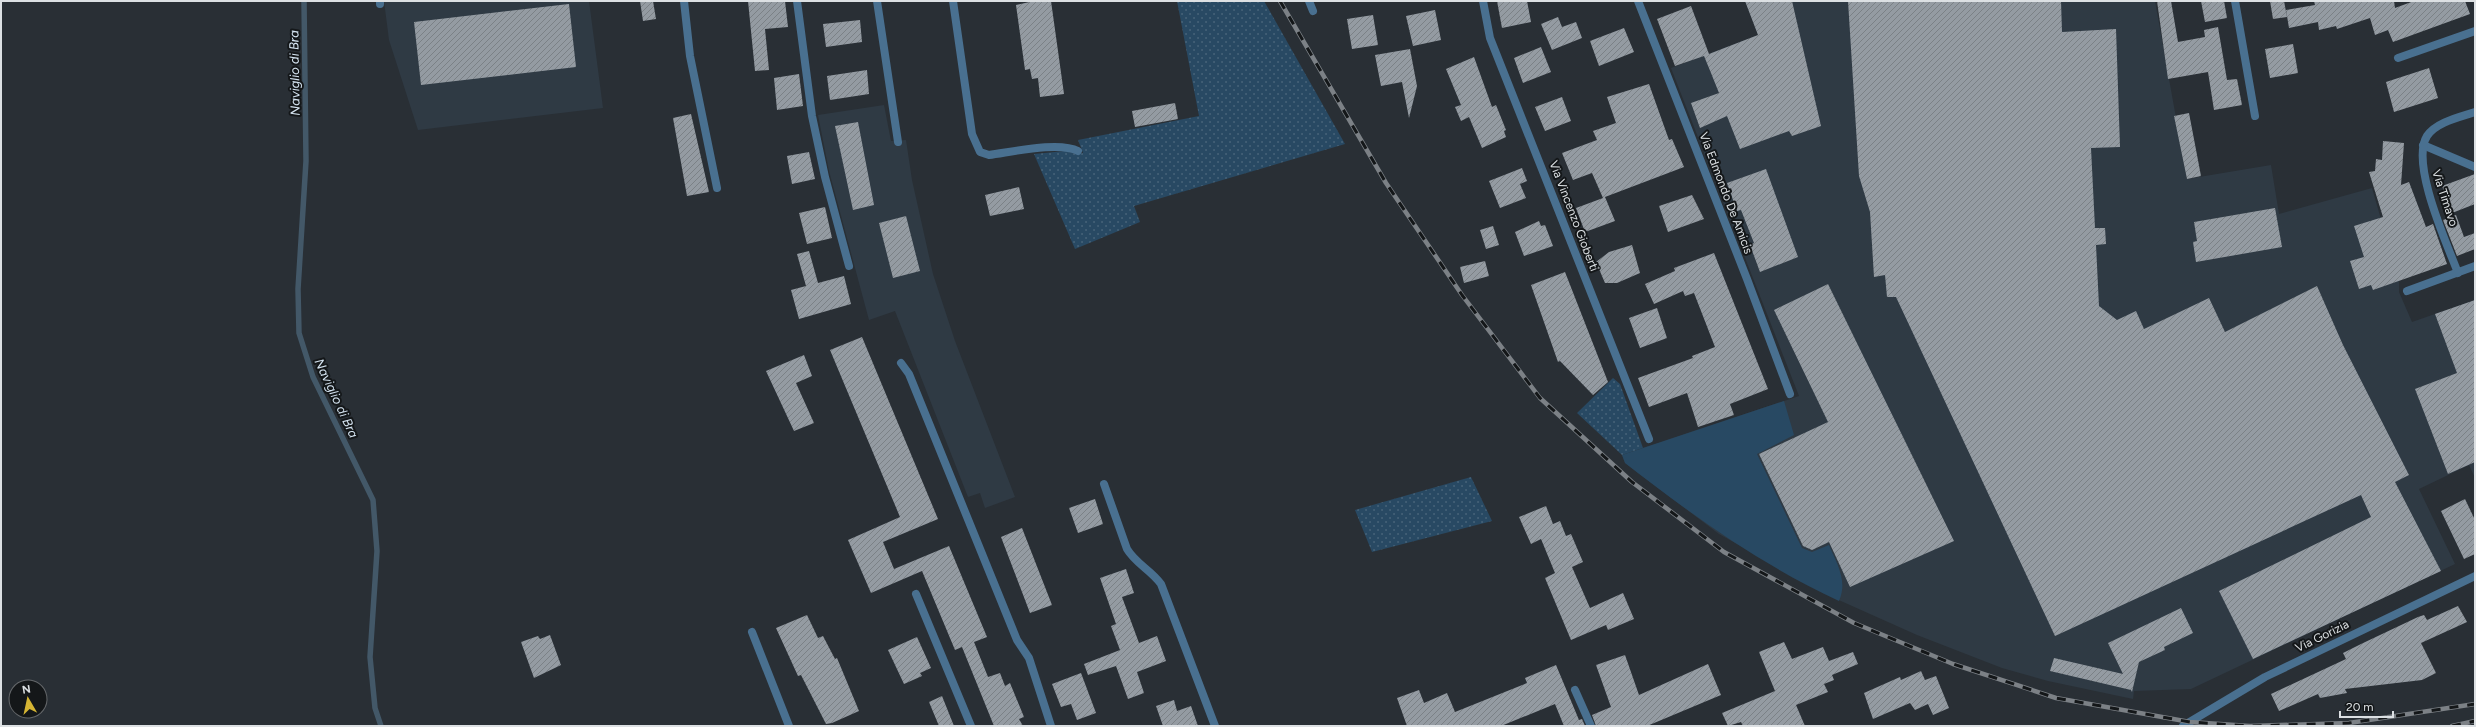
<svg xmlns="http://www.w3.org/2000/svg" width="2476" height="727" viewBox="0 0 2476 727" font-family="Figtree,sans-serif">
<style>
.built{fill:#2f3a44}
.grass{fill:#284963}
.garden{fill:url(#garden-dots)}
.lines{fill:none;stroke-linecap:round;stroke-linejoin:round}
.stream{stroke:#435868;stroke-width:5.5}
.building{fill:url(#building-hatch)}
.lane{stroke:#497090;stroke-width:8}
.street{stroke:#497090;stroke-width:8}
.rail-casing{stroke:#7c8186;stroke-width:4.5}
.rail{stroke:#141719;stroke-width:3;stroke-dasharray:9;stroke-linecap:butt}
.labels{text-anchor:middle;stroke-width:4;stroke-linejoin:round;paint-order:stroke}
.street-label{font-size:12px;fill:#dce0e3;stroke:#141719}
.water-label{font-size:13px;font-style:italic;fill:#d6e5f2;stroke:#141719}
</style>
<defs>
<pattern id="garden-dots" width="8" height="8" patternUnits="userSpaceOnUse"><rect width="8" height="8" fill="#284963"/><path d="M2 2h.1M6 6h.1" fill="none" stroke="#476379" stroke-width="1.8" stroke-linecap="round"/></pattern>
<pattern id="building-hatch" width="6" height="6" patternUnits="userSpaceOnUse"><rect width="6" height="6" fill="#949ba2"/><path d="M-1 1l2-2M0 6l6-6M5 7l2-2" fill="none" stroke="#7b8186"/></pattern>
</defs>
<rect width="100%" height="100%" fill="#292f35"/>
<!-- built -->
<path class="built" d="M384,1H589L603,108L418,130L389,40Z
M1745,1H2155L2187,179L2271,165L2279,214L2372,188L2399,282V292L2412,322L2475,300V478L2469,465L2419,489L2455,564L2191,689L2134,691L2133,699L2048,681L2002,668L1917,635L1832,597L1719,534L1625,463L1622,455L1799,396L1671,68L1758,35Z
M884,105L891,141L906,140L912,180L933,274L955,341L1015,497L985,508L980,493L968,497L895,311L869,320L829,171L818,115Z"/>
<!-- grass -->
<path class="grass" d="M1784,401L1794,435L1757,454L1802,548L1812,552L1829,545C1837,564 1848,581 1839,601C1761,565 1692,515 1625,463L1622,455Z"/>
<!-- garden -->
<path class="garden" d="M1177,1H1264L1345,144L1134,206L1140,222L1075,249L1034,154L1065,151L1076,154L1083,153L1078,140L1199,116Z
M1613,378L1620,384L1643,448L1622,455L1577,413Z
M1471,477L1492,521L1372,552L1355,510Z"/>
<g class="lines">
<!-- stream -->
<path class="stream" d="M304,1L306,161L298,289L299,333L313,377L373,500L377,551L370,657L375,708L381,726"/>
</g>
<!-- building -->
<path class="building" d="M640,1H653L656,19L643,21Z
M748,1H785L788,27L765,29L769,70L755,71Z
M1034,1H1051L1064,94L1040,97L1038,78L1032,79L1030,69L1025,70L1016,5Z
M1497,1H1527L1531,22L1502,28Z
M1745,1H1792L1821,126L1792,136L1789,131L1740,149L1727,116L1700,128L1691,103L1719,93L1711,73L1704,56L1675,66L1657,19L1691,6L1709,54L1758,35Z
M1848,1H2061L2062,32L2116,29L2120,147L2091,148L2095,228H2105L2106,244L2096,245L2099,306L2117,320L2136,311L2144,329L2209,298L2225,332L2317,286L2343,345L2409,475L2395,482L2441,571L2253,659L2219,591L2371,517L2361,495L2055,636L1896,297H1887L1885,275L1874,277L1870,212L1859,176Z
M2157,1H2171L2178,42L2205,37L2204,30L2218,27L2227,80L2237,79L2242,105L2214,110L2208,72L2168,79Z
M2201,1H2224L2227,18L2205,22Z
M2270,1H2284L2287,17L2273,19Z
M2314,1H2394L2395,8L2414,1H2465L2470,14L2393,42L2388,30L2375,35L2370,18L2337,29L2336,26L2319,30L2318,22L2289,28L2286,10L2315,5Z
M569,4L576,67L421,85L414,22Z
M1435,10L1441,40L1413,46L1406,16Z
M1373,15L1378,45L1352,49L1347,19Z
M1558,17L1562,27L1576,22L1582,38L1552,50L1541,24Z
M860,20L862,42L826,47L823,24Z
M1624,28L1634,52L1599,66L1590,41Z
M2293,44L2298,73L2270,78L2265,49Z
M1541,47L1551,72L1523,83L1514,58Z
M1410,49L1417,86L1409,118L1402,82L1381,86L1375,55Z
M1474,57L1492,107L1496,105L1506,130L1504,131L1506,137L1482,148L1469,117L1461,121L1455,107L1461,105L1446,69Z
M2429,68L2438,98L2394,112L2386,82Z
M867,70L869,94L830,100L827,76Z
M799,74L803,106L777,110L774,78Z
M1649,84L1669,140L1672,139L1684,167L1605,197L1615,221L1585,232L1576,208L1603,198L1592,173L1573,180L1562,153L1597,140L1593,131L1616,123L1607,97Z
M1562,97L1571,121L1545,131L1535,107Z
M1175,103L1178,119L1135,127L1132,111Z
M2189,113L2201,176L2187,179L2174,116Z
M691,114L709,192L687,196L673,118Z
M858,122L874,205L853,210L835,126Z
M2383,141L2404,143L2401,185L2409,182L2426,227L2433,224L2447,264L2373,290L2371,285L2359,289L2350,261L2364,257L2354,226L2383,217L2369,172L2375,171L2376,159L2382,160Z
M809,152L815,179L792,184L787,156Z
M1522,168L1527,181L1520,184L1526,198L1500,208L1489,181Z
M1766,169L1798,257L1760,272L1750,245L1754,243L1741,210L1737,211L1727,183Z
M2475,174V204L2452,213L2442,186Z
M1019,187L1024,209L990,216L985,195Z
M1692,195L1704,219L1668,232L1659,206Z
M825,207L832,238L807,244L799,213Z
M2275,208L2282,247L2196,262L2193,242L2197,241L2194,222Z
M2456,215L2464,237L2475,233V249L2457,256L2443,220Z
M906,216L920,271L893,278L879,223Z
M1539,221L1541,226L1545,225L1553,246L1524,256L1515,232Z
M1493,226L1499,245L1486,249L1480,230Z
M1632,245L1640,273L1617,283H1605L1596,262L1609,252Z
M809,251L818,283L844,276L851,304L799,319L791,290L806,286L797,254Z
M1714,253L1768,389L1730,404L1734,415L1698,427L1687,393L1649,407L1638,378L1693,358L1692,356L1715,347L1694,293L1685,296L1683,291L1654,304L1645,284L1675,271L1674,268Z
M1485,261L1489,276L1464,283L1460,267Z
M1565,272L1608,382L1593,395L1560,361L1558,362L1531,285Z
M1828,284L1954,541L1850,587L1829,542L1812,550L1803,546L1759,454L1828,422L1774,310Z
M2475,300V462L2448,474L2415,389L2457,373L2435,314Z
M1657,308L1667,338L1640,348L1629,318Z
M862,337L938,519L883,542L894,569L949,546L987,637L974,642L988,677L1000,673L1005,686L1010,683L1024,717L1019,719L1023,726H994L962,647L955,650L922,571L871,593L848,540L900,517L830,350Z
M804,355L812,376L796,383L814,423L794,431L766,371Z
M1095,499L1103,524L1078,533L1069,508Z
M2465,499L2475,520V554L2464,559L2441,511Z
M1546,506L1553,524L1560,521L1566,536L1571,534L1583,562L1572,567L1590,608L1623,593L1634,619L1608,630L1606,625L1571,640L1545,578L1555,573L1541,539L1531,544L1519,517Z
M1022,528L1052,605L1030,613L1001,537Z
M1126,569L1134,593L1122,597L1139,643L1157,636L1166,661L1137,672L1144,693L1128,699L1116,666L1088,675L1084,664L1120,650L1111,626L1116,624L1100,578Z
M2458,606L2467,622L2421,643L2436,673L2422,680L2345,689L2347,693L2320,698L2318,694L2279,711L2271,694L2346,659L2343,653L2361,644L2418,617L2424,615L2427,620Z
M2181,608L2193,633L2164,647L2165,650L2139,662L2132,692L2131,690L2050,671L2054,658L2123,674L2108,643Z
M807,615L818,638L823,636L835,659L837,658L859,711L832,723L826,724L801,675L798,676L776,628Z
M550,635L561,665L534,678L521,642L538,636L540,639Z
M917,637L931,668L920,673L922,676L904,684L888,650Z
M1784,642L1792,659L1823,647L1829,661L1853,652L1858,664L1832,675L1834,680L1824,684L1828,692L1796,705L1805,726H1743L1741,722L1728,726L1722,713L1775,691L1759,652Z
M1625,655L1639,695L1708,664L1721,695L1647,726H1596L1592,715L1611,707L1596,665Z
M1556,665L1579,720L1582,719L1585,726H1564L1555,704L1501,726H1407L1397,698L1419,690L1424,703L1447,693L1455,712L1527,683L1525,678Z
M1921,671L1925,680L1936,676L1949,708L1933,715L1928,704L1915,710L1910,703L1873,719L1864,693L1900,677L1901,680Z
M1081,673L1096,713L1077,720L1071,704L1061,707L1052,684Z
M942,696L954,726H939L929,702Z
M1174,700L1177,711L1191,706L1198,726H1163L1156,706Z"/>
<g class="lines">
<!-- lane -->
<path class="lane" d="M684,1L690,56L717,188
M797,1L812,116L825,177L849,266
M877,1L898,142
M953,1L972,134L980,152L989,155C1012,152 1059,141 1078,151
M2423,145L2475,167
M901,363L909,374L1017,640L1029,658L1051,726
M1104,484L1127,549C1136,564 1151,570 1161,584L1215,726
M916,594L971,726
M752,632L789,726
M1575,690L1591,726"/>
<!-- street -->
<path class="street" d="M380,1V4
M1309,1L1313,11
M1483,1L1490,38L1649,439
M1638,1L1747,279L1790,394
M2235,1L2255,116
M2398,58L2475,31
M2458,273C2447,244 2410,163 2427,136C2436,122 2460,117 2475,112
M2407,291L2475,266
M2183,726L2265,677L2475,576"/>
<!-- rail casing -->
<g class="rail-casing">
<path id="rail" d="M1280,1L1386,183L1462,295L1540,398L1632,482L1724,552L1854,623L1953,664L2056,698L2190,722L2250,726L2349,723L2475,704
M2452,726L2475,721"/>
</g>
<!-- rail -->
<use href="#rail" class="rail"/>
</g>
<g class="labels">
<!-- street labels -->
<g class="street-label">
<text transform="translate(1726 193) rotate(69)" y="4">Via Edmondo De Amicis</text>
<text transform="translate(2445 198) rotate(72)" y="4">Via Timavo</text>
<text transform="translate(1574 216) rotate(69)" y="4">Via Vincenzo Gioberti</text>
<text transform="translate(2322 636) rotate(-26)" y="4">Via Gorizia</text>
</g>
<!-- water labels -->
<g class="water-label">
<text transform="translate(294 73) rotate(-91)" y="5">Naviglio di Bra</text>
<text transform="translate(337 398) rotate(65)" y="5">Naviglio di Bra</text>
</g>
</g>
<!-- border -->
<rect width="2476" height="727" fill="none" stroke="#dce0e3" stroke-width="4"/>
<!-- north arrow -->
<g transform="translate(28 699) rotate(351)"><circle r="19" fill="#141719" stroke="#64676a"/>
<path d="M0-3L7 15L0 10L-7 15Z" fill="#d5b534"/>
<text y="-6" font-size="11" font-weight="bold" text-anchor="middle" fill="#dce0e3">N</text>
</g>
<!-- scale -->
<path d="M2340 711v6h53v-6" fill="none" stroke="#dce0e3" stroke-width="2"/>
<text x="2346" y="711" font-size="12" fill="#dce0e3" stroke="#141719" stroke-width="3" paint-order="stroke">20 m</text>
</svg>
